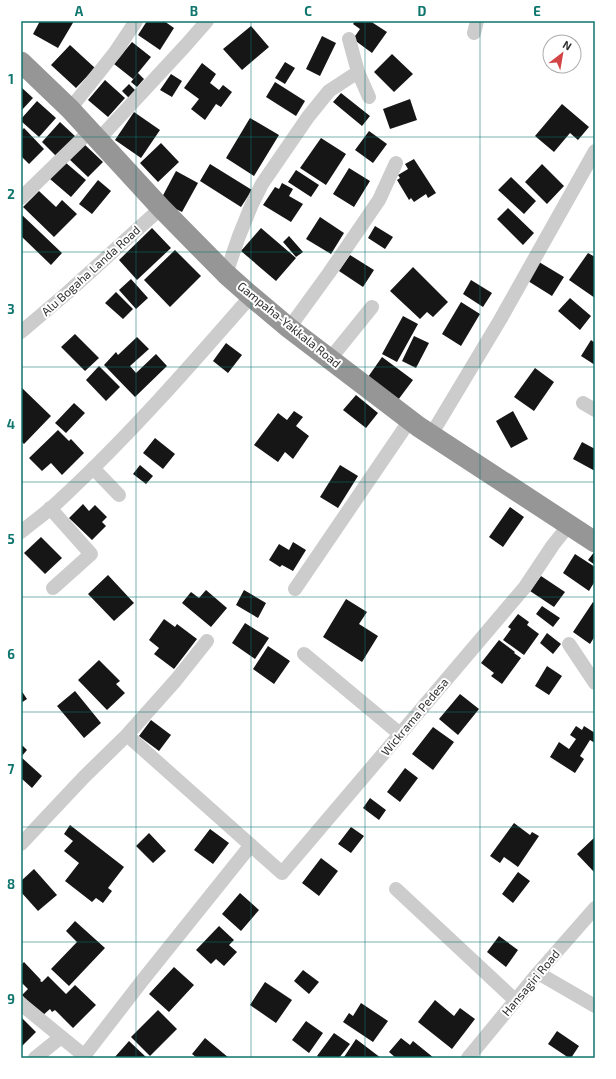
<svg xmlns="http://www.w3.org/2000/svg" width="616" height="1079" viewBox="0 0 616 1079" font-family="'Exo 2',sans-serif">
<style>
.building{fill:#161616}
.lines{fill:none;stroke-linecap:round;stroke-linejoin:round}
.minor{stroke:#ccc;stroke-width:14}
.highway{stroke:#969696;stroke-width:21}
.grid{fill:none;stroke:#0f766e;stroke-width:1;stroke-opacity:0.55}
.labels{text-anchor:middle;stroke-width:4;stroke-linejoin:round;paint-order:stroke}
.street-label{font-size:12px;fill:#2f2f2f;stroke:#fff}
.neatline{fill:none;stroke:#0f766e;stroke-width:1.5}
.grid-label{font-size:13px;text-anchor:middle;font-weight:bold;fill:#0f766e}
</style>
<rect width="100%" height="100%" fill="#fff"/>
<!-- building -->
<path class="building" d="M40,21H74L58,48L33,34Z
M147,21H164L174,28L160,50L138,35Z
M355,21H370L387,32L372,53L353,39L360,29L353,24Z
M251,26L269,47L242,70L223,49Z
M322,36L336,43L320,76L306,69Z
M132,42L151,57L133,79L114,64Z
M70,45L95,68L76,88L51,65Z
M392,54L413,74L394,92L374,72Z
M285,62L295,68L285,84L275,78Z
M202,63L216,74L210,83L219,90L223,85L232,92L221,107L216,104L205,120L191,109L199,99L184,88Z
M138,73L144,79L137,87L131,82Z
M171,74L182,81L172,97L160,90Z
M105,80L125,98L108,117L88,100Z
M275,82L305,101L296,116L266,97Z
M129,84L136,91L129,98L122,91Z
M21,87L33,98L21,111Z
M341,93L370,116L362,126L333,102Z
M410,99L417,120L390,129L383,109Z
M37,101L56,118L39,137L21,121V119Z
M562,104L589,127L578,140L570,133L554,152L535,136Z
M134,112L160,130L141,158L115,140Z
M250,118L279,135L254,176L226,158Z
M60,122L77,138L58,158L42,142Z
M24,128L44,149L29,164L21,156V131Z
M369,131L387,144L373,163L355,150Z
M321,138L346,154L326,185L300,168Z
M83,143L103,162L88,177L68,158Z
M161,143L179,162L158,182L140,163Z
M414,159L436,193L428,198L426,194L414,202L411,198L409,200L397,180L400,178L398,175L408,169L405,164Z
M65,162L86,180L71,197L50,179Z
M210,164L252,190L241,207L200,181Z
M542,164L564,186L547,204L525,182Z
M349,168L370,181L354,207L333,194Z
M296,170L319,185L311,197L288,182Z
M176,171L198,183L182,212L160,201Z
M511,177L536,201L524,214L498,190Z
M98,180L111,191L92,214L79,204Z
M282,183L293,189L289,196L303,204L291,222L263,205L275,187L279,189Z
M39,191L56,207L62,200L77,214L54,237L23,207Z
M508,208L534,233L523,245L497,219Z
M21,214L62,253L51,265L21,236Z
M320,217L344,233L331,254L306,239Z
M375,226L393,237L385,249L368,238Z
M152,228L171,248L137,280L119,260Z
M261,228L296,258L276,281L241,251Z
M289,236L303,252L296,257L283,242Z
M175,250L201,276L170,307L144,280Z
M588,253L595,257V298L569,280Z
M350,255L374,270L363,287L339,271Z
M539,262L564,277L552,296L528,281Z
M413,267L448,302L433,317L427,312L420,319L390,291Z
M131,279L148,298L136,309L119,290Z
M471,280L492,293L483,307L463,294Z
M116,292L133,309L123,319L105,303Z
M570,298L591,316L580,330L558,311Z
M461,302L480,314L461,346L442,334Z
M403,316L418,324L397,362L382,354Z
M75,334L99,358L85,371L61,347Z
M414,336L429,343L416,368L402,361Z
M137,337L149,349L130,366L136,373L156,354L167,366L135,397L104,365L116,352L118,355Z
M591,340L595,343V365L581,356Z
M226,343L242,355L228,373L213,361Z
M382,357L413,380L398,400L368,377Z
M99,366L120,387L106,401L86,380Z
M535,368L554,382L534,411L514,397Z
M22,388L51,416L24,444L21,441V389Z
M356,395L378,413L366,428L343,410Z
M74,403L85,413L66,433L55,423Z
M294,411L303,417L296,426L309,436L293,459L285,452L278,462L254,445L278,413L287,420Z
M513,411L528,439L511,448L496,421Z
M58,430L69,441L71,439L84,453L62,475L51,463L42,471L29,458Z
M155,438L175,454L163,469L143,453Z
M582,442L595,449V471L573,459Z
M140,465L153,476L146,484L133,474Z
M340,465L358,476L338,508L320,497Z
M83,504L89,511L95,505L107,517L102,522L106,526L92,540L69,518Z
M510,507L524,517L503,547L489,537Z
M41,537L62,558L45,574L24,553Z
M293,542L306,550L293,571L282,565L280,567L269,560L279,544L289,550Z
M595,551V565L588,560Z
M575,554L595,567V581L589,591L563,573Z
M108,575L134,603L114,621L88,594Z
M541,576L565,592L554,607L530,591Z
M206,590L227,608L211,627L182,603L191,592L199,598Z
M244,590L266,603L258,618L236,605Z
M346,599L367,612L359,624L378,636L362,662L323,637Z
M593,602L595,603V636L590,644L573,632Z
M542,606L560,618L553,627L536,614Z
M518,614L529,622L527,625L539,634L524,655L503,640L511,629L508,627Z
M164,619L175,627L177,624L197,639L174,669L154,654L159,648L149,640Z
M245,623L269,638L255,659L232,643Z
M547,633L561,644L553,654L540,643Z
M499,640L515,652L514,653L521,658L502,684L491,676L494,673L481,663Z
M268,646L290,661L274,684L253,669Z
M99,660L120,681L116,684L125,693L107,710L78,680Z
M547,666L562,676L549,695L535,686Z
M21,690L27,699L21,703Z
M75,691L101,723L84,738L57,706Z
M460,694L479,709L458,735L439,719Z
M151,720L171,735L159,751L139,736Z
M576,726L582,730L584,726L595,733V743L590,740L580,756L584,759L575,773L550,757L559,742L569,749L576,739L570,735Z
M433,727L454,742L433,770L412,754Z
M21,744L27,750L21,757L42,776L32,788L21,778Z
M405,768L418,778L400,802L387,792Z
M370,798L386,810L379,820L363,808Z
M514,823L530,835L532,832L539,836L518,867L504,857L500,863L490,856Z
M70,825L124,867L108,888L112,891L103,903L96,898L92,902L65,881L79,863L64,851L73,841L64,834Z
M351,827L364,836L351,853L338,844Z
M210,829L229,843L213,864L194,850Z
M149,833L166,851L153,863L136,846Z
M595,837V873L577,854Z
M321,858L338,871L319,896L302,883Z
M34,869L57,895L38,911L21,892V881Z
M518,872L530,881L513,903L502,894Z
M240,893L259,910L241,931L222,914Z
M75,921L105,948L69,986L51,969L77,942L66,931Z
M219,926L234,940L229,945L237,952L224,966L216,959L211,964L196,950Z
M499,936L518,950L506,967L487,952Z
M24,962L41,980L40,981L42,982L48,976L66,994L75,985L96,1005L73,1028L55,1010L52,1012L50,1009L42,1016L22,995L28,989L21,982V965Z
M174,967L194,985L169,1012L149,994Z
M303,970L319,982L309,994L294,981Z
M265,982L292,1000L276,1023L250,1005Z
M435,1000L454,1016L460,1008L475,1019L452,1049L418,1022Z
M361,1003L388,1021L373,1042L343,1022L349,1013L353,1016Z
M158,1010L177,1029L150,1056L131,1037Z
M21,1017L36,1032L21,1047Z
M306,1021L323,1033L309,1053L292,1040Z
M557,1031L579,1046L571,1058H569L548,1044Z
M334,1033L350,1044L339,1058H320L317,1056Z
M205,1038L229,1058H197L192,1054Z
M401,1038L410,1045L413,1041L434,1058H396L389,1052Z
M356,1039L381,1058H345L344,1057Z
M129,1041L147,1058H114Z"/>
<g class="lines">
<!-- minor -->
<path class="minor" d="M474,33L477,21
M349,39L358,72L369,97
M70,109L116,51L136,21
M98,140L186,45L207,21
M21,198L90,131
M226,274L239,236L252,204L262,184L308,117L329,91L358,72
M289,328L329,273L379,200L396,163
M21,332L67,293L161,208
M330,359L372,307
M583,403L595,410
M431,435L500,320L595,151
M93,468L119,495
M50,508L91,554L53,588
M21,532C34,521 49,511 61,499C129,436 190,366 251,296
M295,589L410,420
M207,641L176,680L127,735L282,873L525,587L553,545L569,525
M569,644L595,683
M304,654L400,734
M21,844L84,777L127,735
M396,889L515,1000
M538,973L595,1006
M21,1004L87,1058
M84,1056L142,981L251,845
M35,1058L61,1037
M468,1058L538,973L595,908"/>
<!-- highway -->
<path class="highway" d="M21,62L70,109L161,208L226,274L251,296L289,328L419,427L595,542"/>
</g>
<!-- grid -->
<path class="grid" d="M136,21V1058M251,21V1058M365,21V1058M480,21V1058M21,137H595M21,252H595M21,367H595M21,482H595M21,597H595M21,712H595M21,827H595M21,942H595"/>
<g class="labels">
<!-- street labels -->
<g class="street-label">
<text transform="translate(91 271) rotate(-42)" y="4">Alu Bogaha Landa Road</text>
<text transform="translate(289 325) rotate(39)" y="4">Gampaha-Yakkala Road</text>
<text transform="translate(415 717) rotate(-50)" y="4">Wickrama Pedesa</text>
<text transform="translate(531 983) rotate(-50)" y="4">Hansagiri Road</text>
</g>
</g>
<!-- border -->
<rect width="616" height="1079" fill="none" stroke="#ffffff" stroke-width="44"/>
<!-- north arrow -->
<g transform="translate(562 54) rotate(31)"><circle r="19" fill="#ffffff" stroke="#acacac"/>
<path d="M0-3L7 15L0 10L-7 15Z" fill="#d34446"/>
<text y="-6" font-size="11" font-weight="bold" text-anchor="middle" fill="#2f2f2f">N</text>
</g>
<rect x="22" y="22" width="572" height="1035" class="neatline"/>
<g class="grid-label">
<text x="79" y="16">A</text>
<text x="194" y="16">B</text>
<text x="308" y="16">C</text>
<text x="422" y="16">D</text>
<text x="537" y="16">E</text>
<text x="11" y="84">1</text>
<text x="11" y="199">2</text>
<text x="11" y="314">3</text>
<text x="11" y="429">4</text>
<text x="11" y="544">5</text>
<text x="11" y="659">6</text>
<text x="11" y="774">7</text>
<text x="11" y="889">8</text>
<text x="11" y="1004">9</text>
</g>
</svg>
